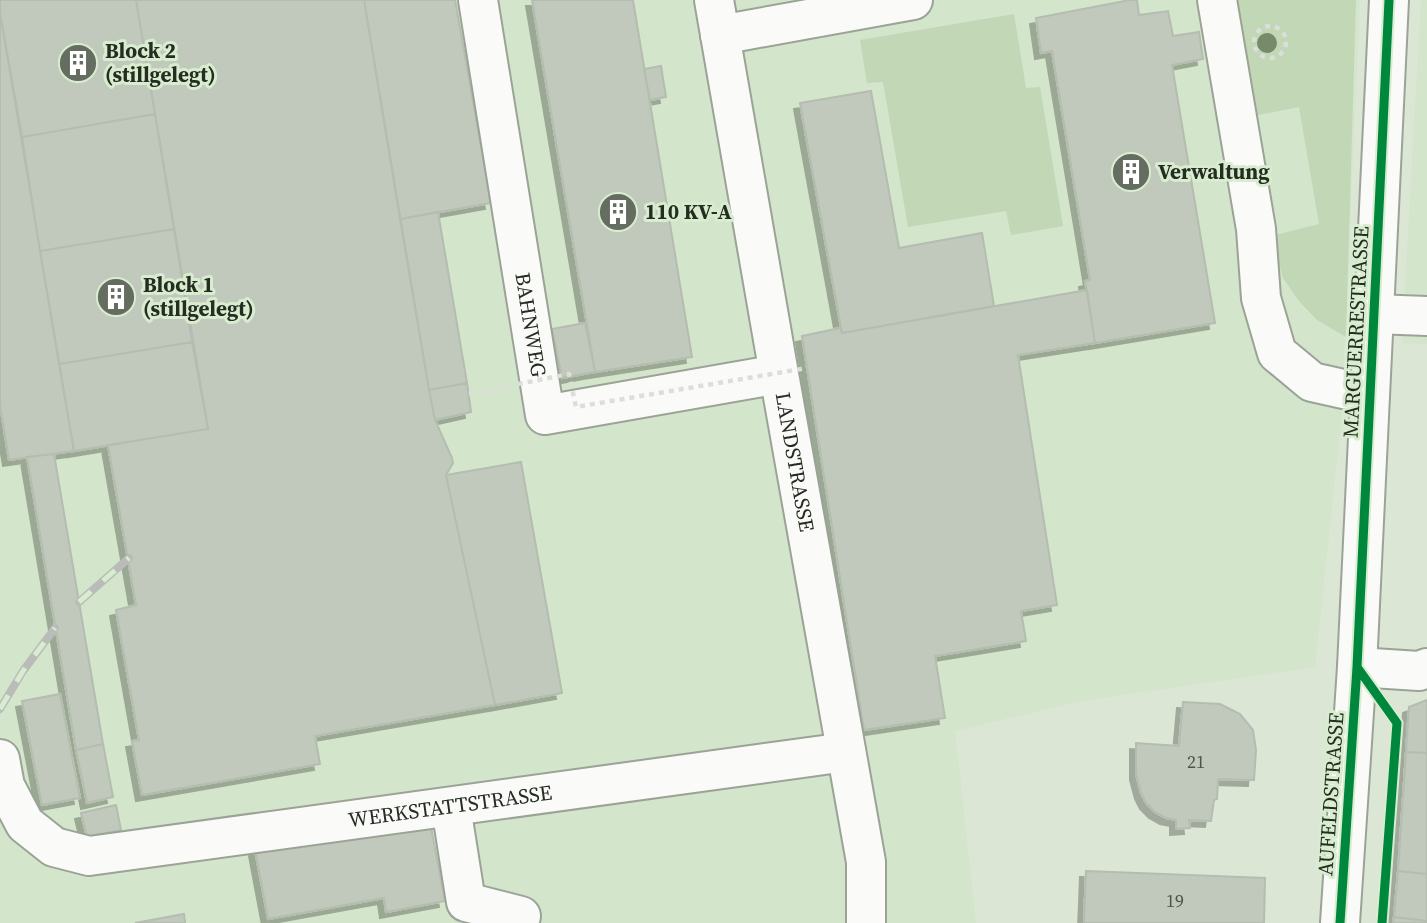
<svg xmlns="http://www.w3.org/2000/svg" width="1427" height="923" viewBox="0 0 1427 923" font-family="'Source Serif 4',serif">
<style>
.built{fill:#d3e5ca}
.green{fill:#c1d7b6}
.building{fill:#c1c9bd;stroke:#b4bdb0;stroke-width:2;filter:url(#shadow)}
.lines{fill:none;stroke-linecap:round;stroke-linejoin:round}
.minor-casing{stroke:#9ba397;stroke-width:42}
.path{stroke:#dbded9;stroke-width:4.5;stroke-dasharray:5 5;stroke-linecap:butt}
.minor{stroke:#fafbf9;stroke-width:38}
.rail-casing{stroke:#babcb9;stroke-width:8}
.rail{stroke:#d8eccf;stroke-width:5;stroke-dasharray:16;stroke-linecap:butt}
.path-bridge{stroke:#dbded9;stroke-width:4.5;stroke-dasharray:5 5;stroke-linecap:butt}
.cycleway-casing{stroke:#d8eccf;stroke-width:13}
.cycleway{stroke:#00873e;stroke-width:9}
.tree{fill:#778b6a}
.labels{text-anchor:middle;stroke-width:6;stroke-linejoin:round;paint-order:stroke}
.number-label{font-size:18px;fill:#4c5348}
.poi-label{font-size:21px;font-weight:bold;fill:#252c21;stroke:#d8eccf;text-anchor:start}
.street-label{font-size:21px;fill:#252c21;stroke:#d8eccf}
</style>
<defs>
<filter id="shadow"><feDropShadow dx="-6" dy="6" stdDeviation="0" flood-color="#0004"/></filter>
</defs>
<rect width="100%" height="100%" fill="#dbe6d5"/>
<!-- built -->
<path class="built" d="M0,0H1360L1341,422L1315,667L1081,701L955,731L976,923H0Z
M1421,0H1427V344L1402,343Z"/>
<!-- green -->
<path class="green" d="M1234,0H1356L1346,337L1317,320L1299,301L1283,278L1271,236L1319,224L1299,107L1253,116Z
M1014,14L1026,88L1040,87L1063,226L1011,235L1006,211L908,227L883,82L867,83L860,40Z"/>
<!-- building -->
<path class="building" d="M0,0H136L155,114L22,137L0,13Z
M136,0H364L429,390L435,420L452,458L453,463L446,475L495,705L315,736L320,764L142,795L132,741L139,740L116,610L136,605L108,445L208,429Z
M364,0H455L491,203L400,219Z
M532,0H633L692,357L595,372Z
M1130,0H1137L1139,15L1168,11L1173,36L1199,32L1203,59L1172,65L1215,323L1095,343L1085,281L1090,280L1052,51L1041,53L1036,18Z
M0,13L74,451L9,460L0,405Z
M661,66L666,97L650,100L644,69Z
M871,91L899,248L982,233L994,306L842,333L800,103Z
M155,114L174,229L40,251L22,137Z
M438,212L467,383L429,390L400,219Z
M174,229L192,342L59,364L40,251Z
M1087,290L1095,343L1018,355L1057,605L1021,611L1026,641L935,656L945,718L864,730L802,336L840,328L842,333Z
M585,323L595,372L562,378L552,329Z
M192,342L208,429L74,451L59,364Z
M467,383L471,412L435,420L429,390Z
M54,454L103,744L76,750L27,457Z
M521,462L562,693L495,705L446,475Z
M60,694L80,798L42,805L22,701Z
M1427,700V753L1406,752L1409,707Z
M1183,702L1220,704L1240,714L1253,730L1256,750L1254,780L1218,779L1217,799L1214,800L1211,821L1189,820L1190,828L1176,829V820L1166,818L1155,812L1146,803L1141,793L1136,774V743L1179,746Z
M103,744L113,797L87,803L76,750Z
M1406,752L1427,753V874L1398,871Z
M116,805L121,830L87,837L81,813Z
M429,817L445,901L386,912L384,898L268,919L255,850Z
M1086,871L1265,878L1264,923H1084Z
M1398,871L1427,874V921L1394,917Z
M184,914L185,923H135Z
M1394,917L1427,921V923H1393Z"/>
<g class="lines">
<!-- minor casing -->
<g class="minor-casing">
<g id="minor">
<path id="s1" d="M478,0L545,415L779,374"/>
<path id="s2" d="M714,0L779,374L866,862V923"/>
<path d="M1217,0L1256,229L1261,298L1277,353L1312,382L1370,395"/>
<path d="M720,35L913,0"/>
<path d="M1374,314L1427,316"/>
<path d="M1357,667L1419,671L1427,668"/>
<path id="s3" d="M0,759L5,786L25,824L54,847L89,856L846,752"/>
<path d="M451,807L466,902L521,916"/>
<path d="M1340,923L1357,667L1389,0"/>
</g>
</g>
<!-- path -->
<path class="path" d="M1254 42a16 16 0 1 1 32 0a16 16 0 1 1-32 0Z
M469,394L501,388
M1386,870L1397,723L1393,716"/>
<!-- minor -->
<use href="#minor" class="minor"/>
<!-- rail casing -->
<g class="rail-casing">
<path id="rail" d="M79,602L129,558
M0,709L23,671L55,628"/>
</g>
<!-- rail -->
<use href="#rail" class="rail"/>
<!-- path-bridge -->
<path class="path-bridge" d="M508,386L569,374L576,407L807,368"/>
<!-- cycleway casing -->
<g class="cycleway-casing">
<path id="cycleway" d="M1357,667L1397,723L1382,923
M1340,923L1357,667L1389,0"/>
</g>
<!-- cycleway -->
<use href="#cycleway" class="cycleway"/>
</g>
<!-- trees -->
<circle class="tree" cx="1267" cy="43" r="10"/>
<!-- icons -->
<defs>
<g id="building-disc" transform="scale(2.0125)"><circle r="9.5" fill="#656d60" stroke="#d8eccf"/><path d="M-4-6H4V6H1V3H-1V6H-4ZM-2.5-4.3h1.7v1.8h-1.7ZM.8-4.3h1.7v1.8H.8ZM-2.5-1h1.7V.8h-1.7ZM.8-1h1.7V.8H.8Z" fill="#fff"/></g>
</defs>
<g fill-rule="evenodd">
<use href="#building-disc" x="78" y="63"/>
<use href="#building-disc" x="1131" y="172"/>
<use href="#building-disc" x="618" y="212"/>
<use href="#building-disc" x="116" y="297"/>
</g>
<g class="labels">
<!-- number labels -->
<g class="number-label">
<text x="1196" y="768">21</text>
<text x="1175" y="907">19</text>
</g>
<!-- poi labels -->
<g class="poi-label">
<text x="105" y="58">Block 2<tspan x="105" dy="24">(stillgelegt)</tspan></text>
<text x="1158" y="179">Verwaltung</text>
<text x="645" y="219">110 KV-A</text>
<text x="143" y="292">Block 1<tspan x="143" dy="24">(stillgelegt)</tspan></text>
</g>
<!-- street labels -->
<g class="street-label">
<text dy="7" stroke="none"><textPath href="#s1" startOffset="329">BAHNWEG</textPath></text>
<text transform="translate(1356 332) rotate(-87)" y="7">MARGUERRESTRASSE</text>
<text dy="7" stroke="none"><textPath href="#s2" startOffset="469">LANDSTRASSE</textPath></text>
<text transform="translate(1331 794) rotate(-86)" y="7">AUFELDSTRASSE</text>
<text dy="7" stroke="none"><textPath href="#s3" startOffset="508">WERKSTATTSTRASSE</textPath></text>
</g>
</g>
</svg>
